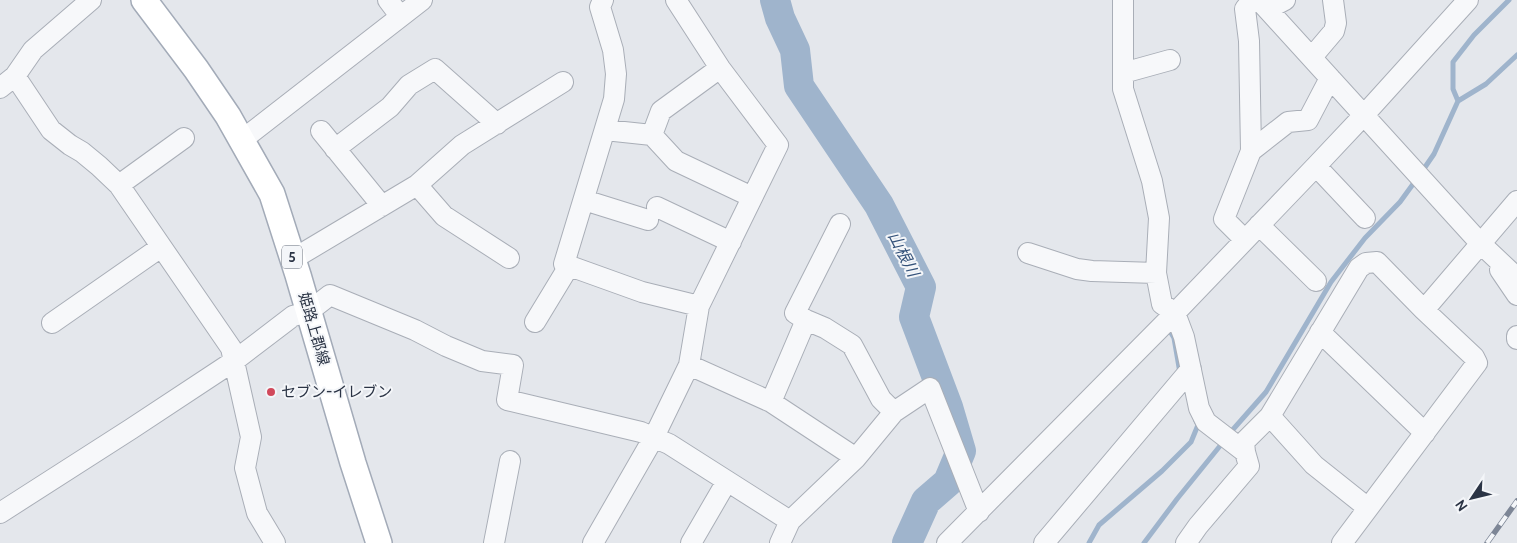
<svg xmlns="http://www.w3.org/2000/svg" width="1517" height="543" viewBox="0 0 1517 543" font-family="Cabin,'Noto Sans JP',sans-serif">
<style>
.lines{fill:none;stroke-linecap:round;stroke-linejoin:round}
.stream{stroke:#9fb4cc;stroke-width:5}
.river{stroke:#9fb4cc;stroke-width:30}
.minor-casing{stroke:#a9aeb7;stroke-width:22}
.major-casing{stroke:#a3abb8;stroke-width:28}
.minor{stroke:#f7f8fa;stroke-width:20}
.major{stroke:#fff;stroke-width:25}
.rail-casing{stroke:#7d8696;stroke-width:5.5}
.rail{stroke:#f4f6f9;stroke-width:4;stroke-dasharray:11;stroke-linecap:butt}
.poi-dot{fill:#d1495b;stroke:#f4f6f9;stroke-width:2}
.labels{text-anchor:middle;stroke-width:4;stroke-linejoin:round;paint-order:stroke}
.shield{fill:#f4f6f9;stroke:#676e7b;stroke-width:1}
.shield-label{font-size:14px;font-weight:bold;fill:#2b3445}
.street-label{font-size:15px;fill:#2b3445;stroke:#f4f6f9}
.poi-label{font-size:15px;fill:#2b3445;stroke:#f4f6f9;text-anchor:start}
.water-label{font-size:16px;font-style:italic;fill:#34527a;stroke:#f4f6f9}
</style>
<rect width="100%" height="100%" fill="#e4e7ec"/>
<g class="lines">
<!-- stream -->
<path class="stream" d="M1458,101L1486,84L1517,55
M1421,173L1434,154L1458,101L1453,89V62L1474,35L1509,0
M1167,326L1174,338L1180,373
M1229,434L1266,392L1331,282L1365,238L1400,202L1416,180
M1089,543L1099,525L1162,471L1191,442L1198,425L1196,421
M1144,543L1177,499L1224,441"/>
<!-- river -->
<path class="river" d="M775,0L780,18L795,50L799,86L879,205L921,287L914,317L948,407L961,451L948,482L926,501L907,543"/>
<!-- minor casing -->
<g class="minor-casing">
<path id="minor" d="M388,0L400,16
M603,0L600,7L613,50L616,74L614,99L564,264L642,292L699,306
M676,0L720,68L778,145L699,306L689,365
M1123,0V89L1152,181L1159,218L1156,273L1162,304L1175,313L1184,337L1199,408L1206,422L1245,452
M1259,0L1481,244L1517,278
M1268,9L1285,0
M1312,57L1334,31L1336,23L1333,0
M1123,73L1170,60
M15,76L51,130L70,145L82,152L99,166L119,185L231,348L251,437L245,468L257,513L275,543
M0,88L15,76L33,50L91,0
M605,130L652,135L676,161L752,197
M321,131L382,206
M652,135L661,111L720,68
M242,140L422,0
M335,149L390,107L409,85L435,69L497,124
M1251,151L1288,122L1308,120L1330,78
M1316,166L1365,218
M119,185L184,138
M417,185L444,216L509,258
M584,200L648,220
M657,207L731,242
M1259,225L1316,281
M1245,240L1224,219L1251,151L1249,41L1245,9L1252,0
M1028,253L1077,269L1092,271L1156,273
M293,259L417,185L462,145L563,82
M1500,270L1517,295
M806,320L795,313L840,224
M535,322L569,266
M52,323L161,247
M1320,332L1425,433
M1517,336V339
M771,402L806,320L825,328L852,345L881,399L894,412
M1270,416L1314,465L1368,508
M0,513L131,429L234,361L293,316L308,312L330,295L415,330L446,346L482,361L513,365L507,400L641,432L669,444L790,521
M494,543L510,461
M593,543L654,437L689,365L771,402L856,458
M691,543L727,481
M780,543L790,521L856,458L894,412L930,388L979,512
M947,543L1175,313L1316,166L1364,115L1468,0
M1044,543L1191,369
M1186,543L1198,526L1249,466L1245,452L1244,442L1270,416L1359,268L1366,263L1377,262L1424,310
M1342,543L1477,363L1474,357L1424,310L1517,201"/>
</g>
<!-- major casing -->
<g class="major-casing">
<path id="major" d="M144,0L196,69L228,116L272,194L298,275L353,463L379,543"/>
</g>
<!-- minor -->
<use href="#minor" class="minor"/>
<!-- major -->
<use href="#major" class="major"/>
<!-- rail casing -->
<g class="rail-casing">
<path id="rail" d="M1487,543L1517,501"/>
</g>
<!-- rail -->
<use href="#rail" class="rail"/>
</g>
<!-- markers -->
<circle class="poi-dot" cx="271" cy="392" r="5"/>
<g class="labels">
<!-- shield labels -->
<rect class="shield" x="282" y="245.5" width="20" height="23" rx="4"/>
<g class="shield-label">
<text x="292" y="262">5</text>
</g>
<!-- street labels -->
<g class="street-label">
<text transform="translate(314 329) rotate(74)" y="5">姫路上郡線</text>
</g>
<!-- poi labels -->
<g class="poi-label">
<text x="281" y="397">セブン-イレブン</text>
</g>
<!-- water labels -->
<g class="water-label">
<text transform="translate(904 254) rotate(63)" y="6">山根川</text>
</g>
</g>
<!-- north arrow -->
<g transform="translate(1472 498) rotate(235)" stroke="#f4f6f9" stroke-width="4" paint-order="stroke">
<path d="M0-4L9 19L0 12L-9 19Z" fill="#2b3445"/>
<text y="-8" font-size="14" font-weight="bold" text-anchor="middle" fill="#2b3445">N</text>
</g>
</svg>
